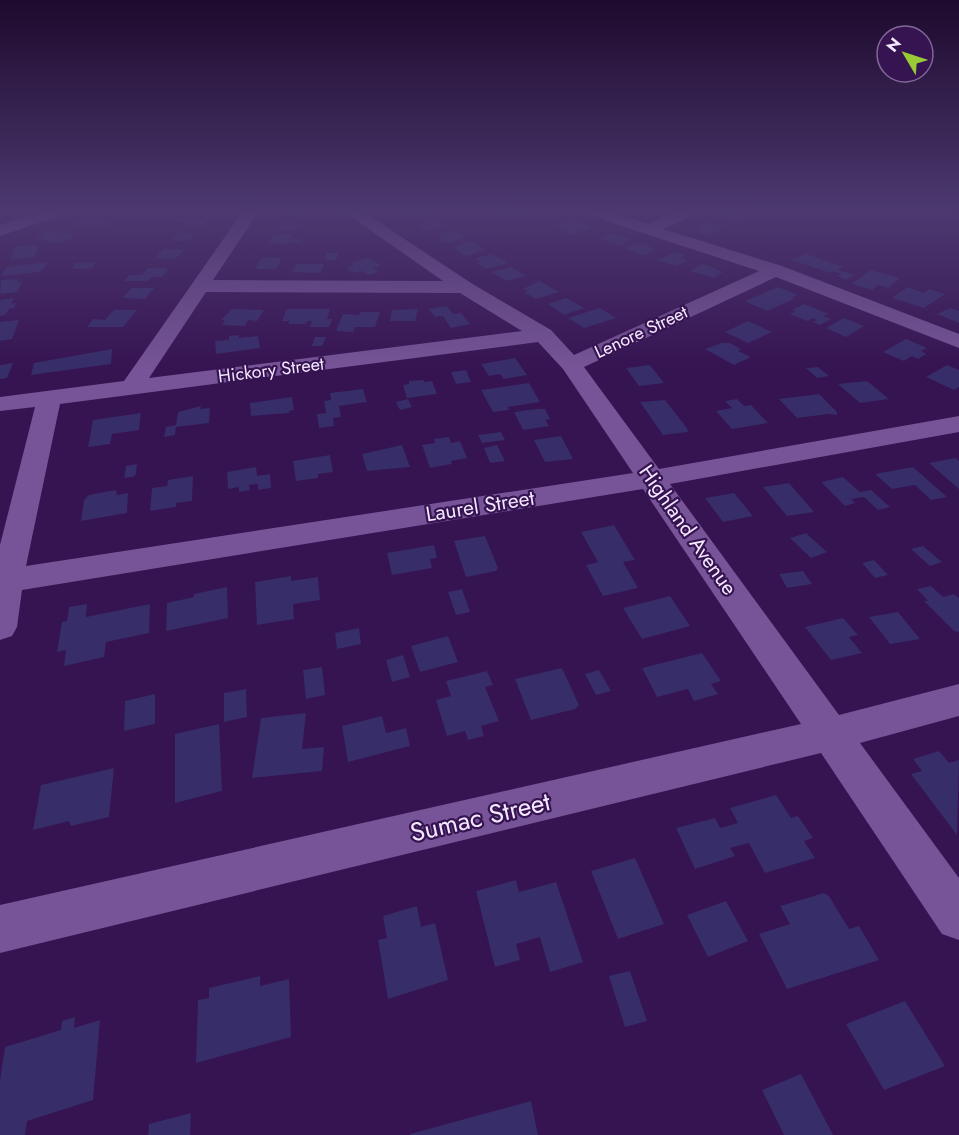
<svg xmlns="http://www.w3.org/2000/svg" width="959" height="1135" viewBox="0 0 959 1135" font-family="Jost,sans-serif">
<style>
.building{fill:#362d69}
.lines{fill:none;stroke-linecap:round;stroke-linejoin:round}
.minor{fill:#775497;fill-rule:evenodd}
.labels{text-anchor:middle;stroke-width:4.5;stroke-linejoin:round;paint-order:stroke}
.far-street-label{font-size:18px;fill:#f3e8ff;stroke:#361351}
.street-label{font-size:21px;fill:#f3e8ff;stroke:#361351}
.near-street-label{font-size:26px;fill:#f3e8ff;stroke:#361351}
</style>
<rect width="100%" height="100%" fill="#361351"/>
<!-- building -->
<path class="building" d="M287,211H306L302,217H290L292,214H285Z
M419,211L426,216L409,220L402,215L405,214L402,212Z
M515,211H540L516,219L502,214Z
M729,211L749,217L738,222L721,218Z
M87,217L112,221L100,227L73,224Z
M209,217L203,225H184L186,222H177L180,218Z
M431,218L446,226L426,231L419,227L422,226L419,224L427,222L423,220Z
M571,219L578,221L576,222L592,227L570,235L562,232L568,230L555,226Z
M706,222L725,227L709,236L693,231Z
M281,223H299L295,230H277Z
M51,231L77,236L56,243L35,238Z
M454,231L466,238L445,243L437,238L442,237L438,235Z
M178,233H196L188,241H171Z
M610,233L631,239L620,246L598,239Z
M275,234H294L291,238L302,239L300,242H289L287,244L268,243Z
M470,241L486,250L466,256L456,250L459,249L455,247Z
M638,243L649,246L655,250L643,255L624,248Z
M38,245L34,257L10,260L15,247Z
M164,249L184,250L175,259L155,258Z
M676,252L685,255L679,258L687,260L677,266L657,260Z
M327,253H339L336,260H324Z
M491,254L508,263L487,269L477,263L481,262L475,259Z
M806,254L843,267L837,270L856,275L846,280L837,276L841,274L833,271L831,273L791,260Z
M261,258H282L276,269H255Z
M368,258L381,266L373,268L379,272L368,275L362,271L354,273L346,268L354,265L350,263Z
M48,262L40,272L1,276L6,267Z
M95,262L92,268L72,269L75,263Z
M296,264H324L320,273L292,272Z
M702,264L716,268L714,269L723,272L714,278L690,271Z
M511,267L526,276L507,281L491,272Z
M148,268H169L162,277H152L147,281H124L129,275H142Z
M870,270L900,278L888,288L878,285L872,290L852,284Z
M19,279L17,282H22L17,292L0,294L1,280Z
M539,281L559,292L536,299L524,292L528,291L523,289Z
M778,287L798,295L792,298L794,299L767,311L745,301Z
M908,287L924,293L929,289L945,294L924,308L892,298Z
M132,288H154L145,299L122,298Z
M14,298L11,304L16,303L14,308L9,309L5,315L0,316V300Z
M566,298L584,308L564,315L548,304Z
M804,304L829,314L823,316L831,319L820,325L813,322L817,320L813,318L807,321L790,314L796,311L792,310Z
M447,306L453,314L461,313L470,324L451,328L443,316L435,317L429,309Z
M600,308L616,318L584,328L568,318Z
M950,308L959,311V323L937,314Z
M232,309L264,310L257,321L248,320L245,326L222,325L225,320H221Z
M287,309H330L327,319H332L329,327H310L312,321H307L305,324H288L290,321H282Z
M418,309L415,321H390L392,310Z
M114,310H137L123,327H87L93,319L105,320Z
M360,312H380L375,327H355L353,332L336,331L343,314L359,315Z
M844,318L864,326L846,337L826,328Z
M19,320L12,339L0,341V322Z
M748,321L772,332L748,343L725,332Z
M239,335V338L258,336L260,348L216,354L215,341L229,340V336Z
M315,337H326L322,346H312Z
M906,339L927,348L921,351L926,354L918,359L912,356L904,361L883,352Z
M722,343H730L741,349L738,351L751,357L734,365L705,349Z
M112,349L111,364L31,375L34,363Z
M515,358L527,375L504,379L500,374L489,376L481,364Z
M13,363L7,378L0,379V365Z
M650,365L664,383L639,386L626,368Z
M947,365L959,370V387L954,390L926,377Z
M818,367L829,376L817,378L806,368Z
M466,370L471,382L456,384L451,372Z
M424,380V382L432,381L437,394L407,398L403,385L409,384V381Z
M867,381L889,399L860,403L838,384Z
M529,383L540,402L508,407L509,410L493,412L481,390Z
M363,389L367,402L339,406L341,417L333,418L334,426L319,428L317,414L326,413L324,401L331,400L330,393Z
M819,394L837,412V415L828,414L797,418L779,399Z
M292,397L294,410L289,411V413L251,416L250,403Z
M408,399L412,407L400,410L396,402Z
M737,399L744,406L751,405L768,423L732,429L716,411L732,408L725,401Z
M665,400L687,428L688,432L663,435L640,402Z
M201,406L200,409L210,408L209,423L176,427L175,435L164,437L166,427L176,425L178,412Z
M537,409H545L550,419L545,420L549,426L523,430L514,412Z
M141,413L139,430L112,434L110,444L88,447L93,420Z
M501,432L505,440L482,443L478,435Z
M561,436L573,459L545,462L534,440Z
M449,437L451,443L460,441L467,458L451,461L452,464L430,468L422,445L435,443L434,439Z
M402,445L410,467L367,471L362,454Z
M497,445L505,461L490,463L484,448Z
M330,455L333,472L318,474V478L296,481L293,461Z
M956,458L959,461V489L929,463Z
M137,464L136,474L133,477L124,478L126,466Z
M256,467L257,476L270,474L271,488L258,490V484L249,485L250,490L239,492V487L228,489L227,472Z
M913,467L947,497L931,500L915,485L892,489L875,474Z
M193,476L192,501L176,503V507L150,511L152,488L167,486L168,480Z
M843,477L860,492L871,490L890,507L878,510L864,497L851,499L855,503L845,506L821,482Z
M789,483L814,512L787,516L763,487Z
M116,490L117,495L128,493L127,513L81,521L84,500L89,495Z
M734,493L753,516L723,522L705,498Z
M614,525L635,560L623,562L638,588L603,596L586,565L598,562L581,532Z
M806,533L827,552L811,558L790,538Z
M485,536L498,568L496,571L466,577L454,541Z
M434,545L437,558L430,559L432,568L392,575L387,553Z
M923,546L942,562L930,566L911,549Z
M874,560L888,575L875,578L862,563Z
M803,571L812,584L787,588L779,574Z
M291,576V581L318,577L320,600L293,604L294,619L257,625L255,582Z
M931,586L943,597L954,594L959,598V632L954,631L924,601H928L917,589Z
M227,587L228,618L166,631L167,603L194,597V594Z
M462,589L470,612L456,615L448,592Z
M670,596L690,626L642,639L623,608Z
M87,604L86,617L150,604L149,633L106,642L104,657L64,666L66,650L57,652L62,622L67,621L69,607Z
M898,612L920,639L890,644L869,617Z
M843,618L858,635L849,637L862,653L831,660L805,627Z
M359,628L361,644L337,649L335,633Z
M448,636L458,662L420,672L411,646Z
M702,653L721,681L711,684L718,694L694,701L688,689L657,697L642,668Z
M403,655L410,677L392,682L386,660Z
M322,667L325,695L306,699L303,670Z
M562,668L579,705L575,709L531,720L515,679Z
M599,670L611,691L596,695L585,674Z
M487,671L493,685L485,687L499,721L481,726L484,736L468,740L465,731L447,736L436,700L451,696L446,681Z
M246,689L247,717L224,722V693Z
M155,694V724L124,731L125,701Z
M306,713L302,749L324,747L322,771L252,778L261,718Z
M382,716L386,733L406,728L410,746L348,762L342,726Z
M219,724L222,791L175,803V734Z
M939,751L949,763L959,760L957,835L911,774L922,771L913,759Z
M114,768L109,817L71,826L69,821L33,830L41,785Z
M776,795L791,818L798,816L813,838L804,841L815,858L765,873L749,843L730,848L735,856L695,869L676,828L715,818L720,828L738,823L730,808Z
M635,858L664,924L618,939L591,871Z
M516,880L519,892L556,882L583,962L550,972L540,937L516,944L520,960L495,967L476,891Z
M824,893L829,896L849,929L859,926L879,960L787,989L759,934L790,924L780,906Z
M726,901L748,941L708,957L687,915Z
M417,906L421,927L435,923L448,980L388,999L378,940L387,938L383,916Z
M630,971L647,1021L625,1027L609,976Z
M260,976V986L289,979L291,1037L196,1063L198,1000L209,998V988Z
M905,1001L945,1066L884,1090L846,1024Z
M75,1017L74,1028L100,1020L93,1100L27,1121L25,1135H0V1081L5,1047L61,1030L62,1021Z
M801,1074L833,1135H784L762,1090Z
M531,1101L538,1135H410V1134Z
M191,1113L190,1135H148L149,1124Z"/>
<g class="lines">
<!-- minor -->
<path class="minor" d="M43,211H67L65,214L0,236V225Z
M243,211H259L213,280L443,281L343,211H362L471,283L551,330L574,355L759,271L585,214L583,211H608L647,224L676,211H698L696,214L663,229L782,266L959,334V348L776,277L584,367L659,469L959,416V432L670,484L839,715L959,684V716L860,743L959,878V940L942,934L821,753L0,953V905L801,724L643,489L22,590L17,627L12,636L0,640V545L35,407L0,411V397L124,381ZM206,292L460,293L522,331L149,378ZM538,342L563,369L633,473L26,566L60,404Z"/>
</g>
<!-- sky -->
<linearGradient id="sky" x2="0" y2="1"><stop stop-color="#1e0a2d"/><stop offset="0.57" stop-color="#4c3970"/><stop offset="1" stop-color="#4c3970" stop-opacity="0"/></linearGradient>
<rect width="959" height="370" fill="url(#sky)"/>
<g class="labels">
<!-- far-street labels -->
<g class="far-street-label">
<text transform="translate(641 332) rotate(-25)" y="6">Lenore Street</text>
<text transform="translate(271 370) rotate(-7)" y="6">Hickory Street</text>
</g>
<!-- street labels -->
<g class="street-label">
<text transform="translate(480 506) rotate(-9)" y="7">Laurel Street</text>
<text transform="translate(688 530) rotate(55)" y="7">Highland Avenue</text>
</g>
<!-- near-street labels -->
<g class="near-street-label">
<text transform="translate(480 817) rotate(-13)" y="9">Sumac Street</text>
</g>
</g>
<!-- north arrow -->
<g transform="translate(905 54) rotate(309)"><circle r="28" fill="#361351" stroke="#826897" stroke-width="1.5"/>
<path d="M0-4.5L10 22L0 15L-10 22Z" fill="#99cb36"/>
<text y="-9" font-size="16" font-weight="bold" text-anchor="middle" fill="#f3e8ff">N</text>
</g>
</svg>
